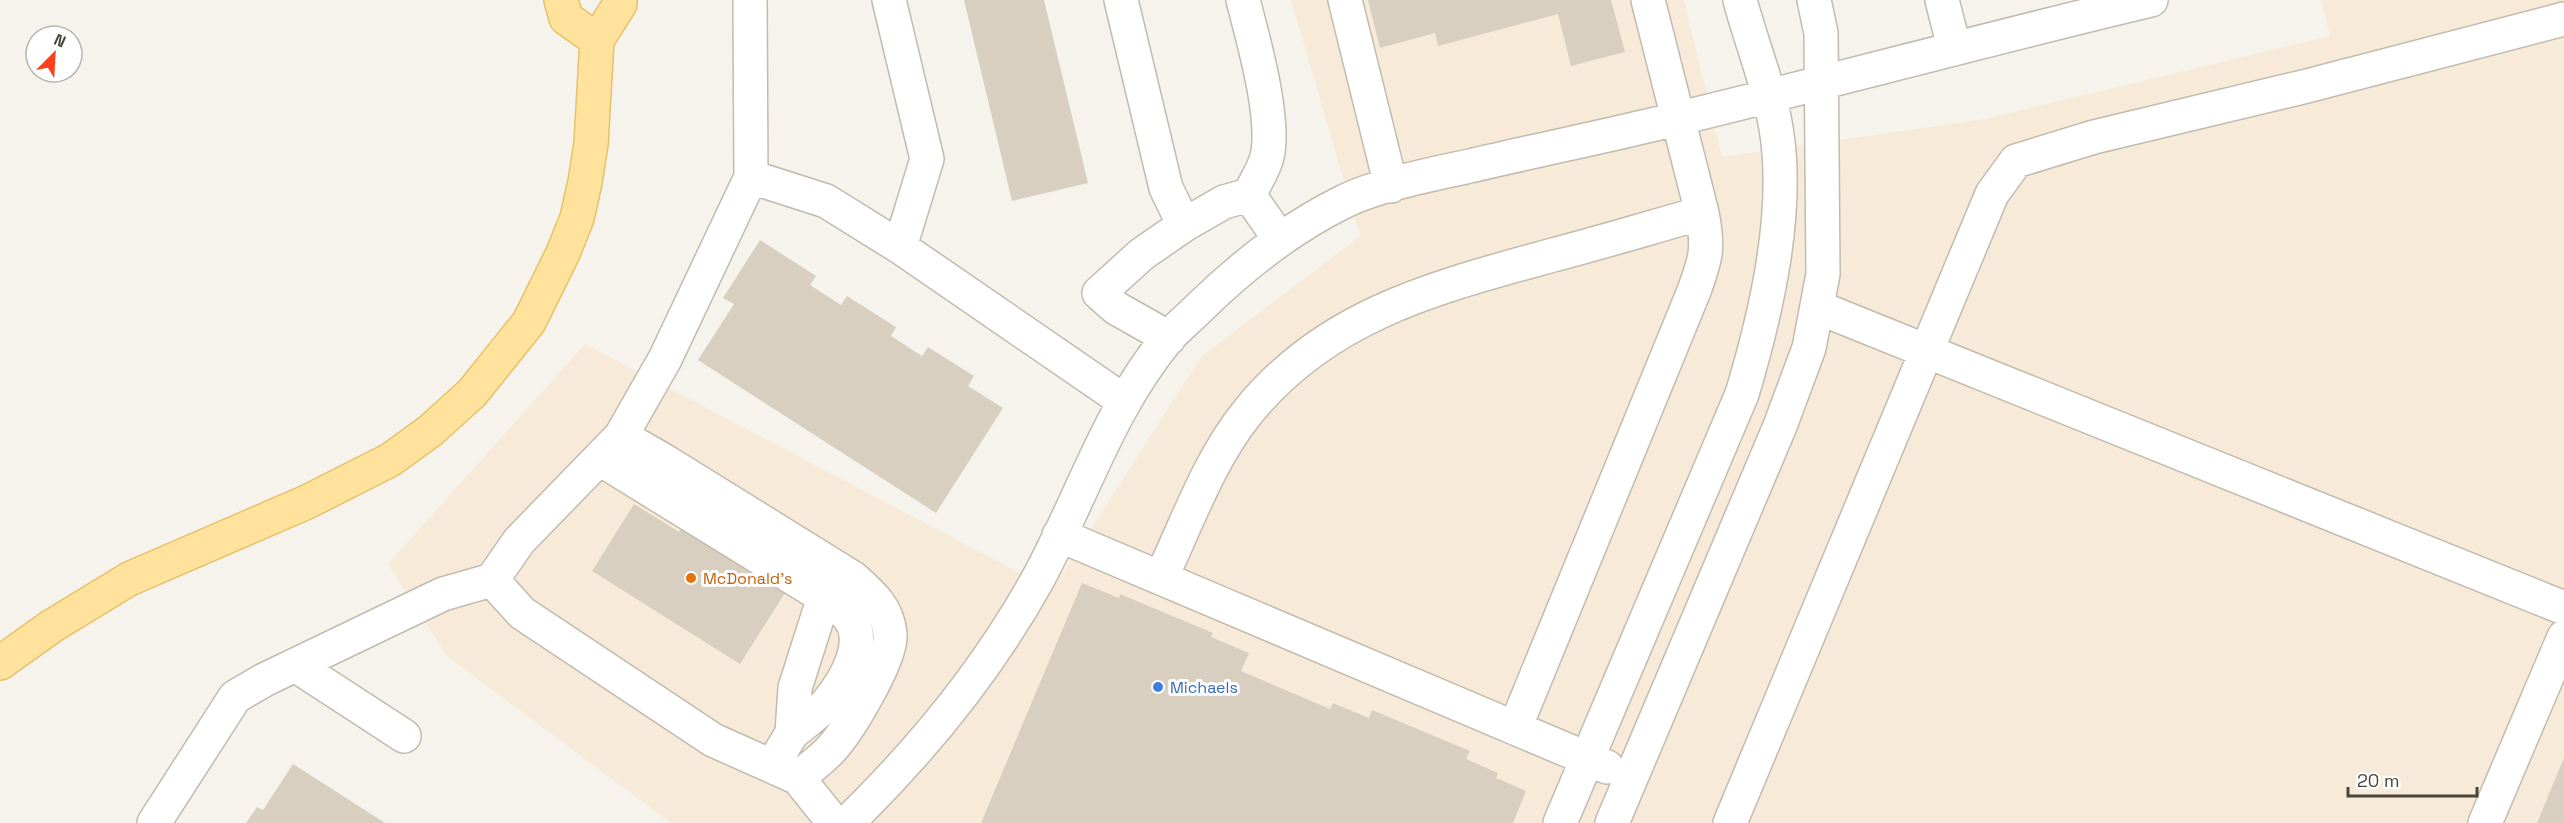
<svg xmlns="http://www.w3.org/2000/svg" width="2564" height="823" viewBox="0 0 2564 823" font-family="'Space Grotesk',sans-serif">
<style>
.commercial{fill:#f7ead8}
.building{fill:#d8cfc1}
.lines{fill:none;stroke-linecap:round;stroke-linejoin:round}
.minor-casing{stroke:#c2bbae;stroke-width:36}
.major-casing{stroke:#e6c16a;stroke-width:36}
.minor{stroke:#fff;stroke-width:33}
.major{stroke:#ffe39c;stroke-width:33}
.food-dot{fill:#e8710a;stroke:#fff;stroke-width:2}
.shop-dot{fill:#3f7fe0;stroke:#fff;stroke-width:2}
.labels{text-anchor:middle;stroke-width:6;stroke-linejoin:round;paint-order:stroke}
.food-label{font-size:16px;fill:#c56008;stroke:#fff;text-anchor:start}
.shop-label{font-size:16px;fill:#366cbe;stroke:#fff;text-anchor:start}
</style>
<rect width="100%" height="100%" fill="#f6f3ec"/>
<!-- commercial -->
<path class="commercial" d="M1291,0H1684L1722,157L1984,119L2330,36L2321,0H2564V823H671L447,656L388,564L585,344L1052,590L1201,357L1360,236Z"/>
<!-- building -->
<path class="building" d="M964,0H1044L1088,183L1012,201Z
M1368,0H1611L1625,52L1571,66L1558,14L1438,46L1435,33L1380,48Z
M760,240L816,276L810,285L841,305L847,296L896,327L891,336L922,356L928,347L974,376L968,386L1003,408L936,513L698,360L734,304L723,298Z
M634,504L679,532L688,520L790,585L740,664L592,571Z
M1082,583L1119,598L1120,594L1213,633L1211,637L1249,653L1241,671L1330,709L1333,703L1369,718L1372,710L1470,751L1466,759L1498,773L1496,778L1526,791L1513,823H981Z
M2564,758V823H2537Z
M293,764L385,823H246L257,807L263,810Z"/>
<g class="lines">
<!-- minor casing -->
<g class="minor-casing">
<path id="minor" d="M889,0L927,159L900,247L1124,401
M1121,0L1166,188L1184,225L1224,202L1249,195
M1243,0C1253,39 1276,118 1267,157C1264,169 1255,183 1249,195L1279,238
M1345,0L1391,186
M1942,0L1954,47
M751,177L826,201L900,247
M1817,307L2564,608
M1169,338L1116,308L1099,293L1142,254L1184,225
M621,436L665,359L751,177L750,0
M600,459L824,597L795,688L792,733L772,766
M1059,535L1607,767
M1161,578C1187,523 1209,460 1247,413C1326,314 1437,287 1553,255C1603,242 1652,227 1702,213L1648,0
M295,665L404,736
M1515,728L1694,291C1706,258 1709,248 1702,213
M792,733C804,723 818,714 828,702C845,681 871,639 846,614C840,608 831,603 824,597
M798,778C809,768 823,759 833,747C849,729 893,657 890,634C888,608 871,594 853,578L663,460L621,436L519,541L492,580L522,613L713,740L798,778L834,823
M154,823L235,697L264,680L443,594L492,580
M847,823C921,751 989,668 1039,577C1082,497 1109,409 1168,338C1177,328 1188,319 1198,309C1241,267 1288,229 1343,202C1377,185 1432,174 1470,166C1529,152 1588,140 1647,126C1815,86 1982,40 2151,0
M1560,823L1742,394C1766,314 1790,212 1776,128C1769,85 1751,42 1740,0
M1612,823L1780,426L1809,348L1823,274L1821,33L1814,0
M1730,823L1992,194L2016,161L2094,137L2303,87L2564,19
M2485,823L2564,637"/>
</g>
<!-- major casing -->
<g class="major-casing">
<path id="major" d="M561,0L566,18L597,40
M0,663L52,626L129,579L307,502L390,460L430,431L472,393L529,322L563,253L577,218L585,182L591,144L597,40L620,4V0"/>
</g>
<!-- minor -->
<use href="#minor" class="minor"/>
<!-- major -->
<use href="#major" class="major"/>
</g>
<!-- markers -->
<circle class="food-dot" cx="691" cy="578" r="6"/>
<circle class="shop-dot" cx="1158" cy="687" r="6"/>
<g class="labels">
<!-- food labels -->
<g class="food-label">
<text x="703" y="584">McDonald's</text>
</g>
<!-- shop labels -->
<g class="shop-label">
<text x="1170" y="693">Michaels</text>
</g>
</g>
<!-- north arrow -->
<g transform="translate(54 54) rotate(24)"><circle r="28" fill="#ffffff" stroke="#b7b4b0" stroke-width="1.5"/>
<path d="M0-4.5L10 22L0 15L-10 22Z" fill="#fc3f1d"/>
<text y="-9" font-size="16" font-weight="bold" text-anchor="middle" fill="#4b4439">N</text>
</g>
<!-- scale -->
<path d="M2348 787v9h129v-9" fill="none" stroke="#4b4439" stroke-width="3"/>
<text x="2357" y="787" font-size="18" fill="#4b4439" stroke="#ffffff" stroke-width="4.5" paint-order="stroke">20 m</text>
</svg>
